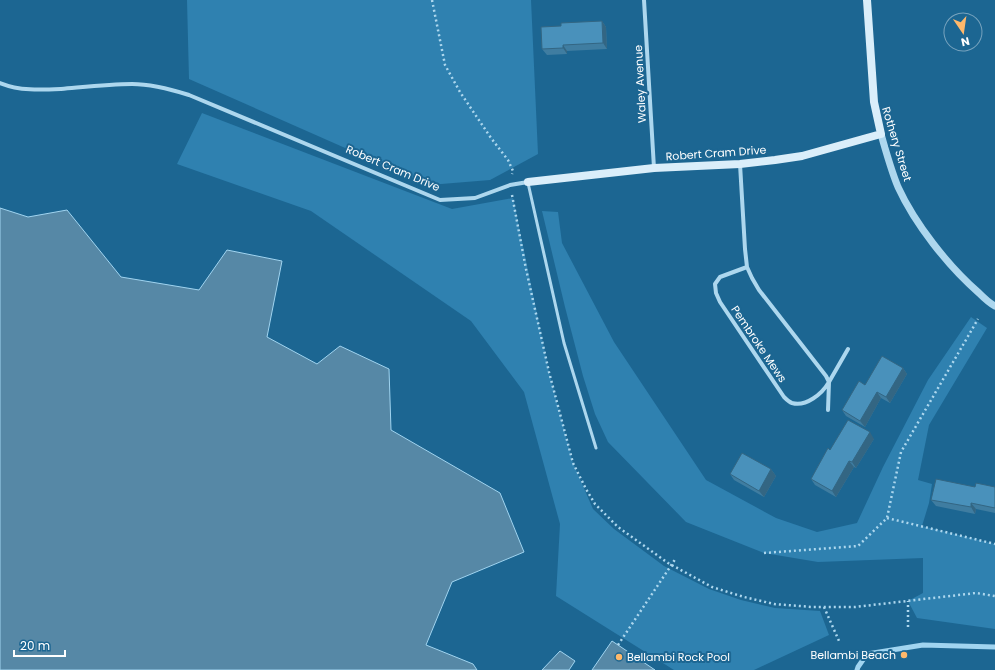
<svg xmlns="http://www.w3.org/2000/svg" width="995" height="670" viewBox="0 0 995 670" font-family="Poppins,sans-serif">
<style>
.green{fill:#2f81b0}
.water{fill:#5688a6;stroke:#a0d4f0}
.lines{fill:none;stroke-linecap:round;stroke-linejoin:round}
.stream{stroke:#a0d4f0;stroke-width:5}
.path{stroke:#add7ee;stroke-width:2.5;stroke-dasharray:2 3;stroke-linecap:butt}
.service{stroke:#add7ee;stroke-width:3}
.minor{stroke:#add7ee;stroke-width:4}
.tertiary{stroke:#add7ee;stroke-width:7}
.secondary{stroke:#daeefa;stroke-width:8}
.wall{fill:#3f7da1}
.shaded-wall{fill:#336683}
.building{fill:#4991bb;stroke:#336683}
.poi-dot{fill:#feb86b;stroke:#1c6692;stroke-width:1.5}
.labels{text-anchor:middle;stroke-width:4;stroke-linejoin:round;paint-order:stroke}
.street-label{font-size:11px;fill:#fff;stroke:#1c6692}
.poi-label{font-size:11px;fill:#fff;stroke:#1c6692;text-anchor:end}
</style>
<rect width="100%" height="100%" fill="#1c6692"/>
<!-- green -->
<path class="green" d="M187,0H531L538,154L490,180L429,185L189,79Z
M202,113L452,209L513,198L549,372L573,463L593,509L614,529L664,566L709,589L741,600L775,608L820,611L829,635L754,670H674L556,596L560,524L524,392L471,321L311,211L177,164Z
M542,211L558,212L562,243L614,342L706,480L776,518L817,532L857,523L883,467L928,380L971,317L987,328L929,425L918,480L932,484L929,503L922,526L995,544V629L917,618L908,601L923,593V558L818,562L764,553L686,522L608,442L595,414L583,376L565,307Z"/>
<!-- water -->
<path class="water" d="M0,208L28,217L67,210L121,277L199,290L227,250L282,261L267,337L317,364L340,346L389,369L391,430L500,493L524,552L452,582L426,645L473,664L477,670H0Z
M612,641L618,645L655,670H592Z
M560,651L575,661L569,670H542Z"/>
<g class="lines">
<!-- stream -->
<path class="stream" d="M857,670L858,667L867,654L923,645L995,647"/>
<!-- path -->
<path class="path" d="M432,0L445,65L460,92L491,138L508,160L513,171L512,174
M512,195L526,269L549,372L573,463L586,489L595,504L618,527L668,563L712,587L744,597L774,604L812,607H855L976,593L995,596
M887,518L995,544
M764,553L858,546L887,518L901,452L978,319
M824,607L839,641
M908,627V601
M618,645L676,558"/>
<!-- service -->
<path class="service" d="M528,183L564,343L596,448"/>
<!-- minor -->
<path class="minor" d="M644,0L654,168
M0,83C20,91 40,90 61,89C84,87 109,84 132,84C152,84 170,89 189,95L440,200L475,198L510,185L528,182
M740,164L745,249L747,267L752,278L759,290L826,376L829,382C822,394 806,407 792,403C789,402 786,399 784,397L720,302L716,293L715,284L720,277L747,267
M828,410L829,382L848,349"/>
<!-- tertiary -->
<path class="tertiary" d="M881,134C886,152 891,170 898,187C915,224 948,266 979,293C984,298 989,303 995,306"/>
<!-- secondary -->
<path class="secondary" d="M528,182L654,168L740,164L775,160L802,156L881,134L874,102L867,0"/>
</g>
<!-- wall -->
<path class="wall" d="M602,21L606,27L607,49L567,51V54L547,55L542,49Z
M903,368L907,374L890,403L881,398L865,427L846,416L842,410L865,385Z
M874,439L856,468L854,467L836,497L815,485L811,479L830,450Z
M771,469L776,476L764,497L734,480L730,474Z
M975,487H995V513L976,509L975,514L936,506L931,500Z"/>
<!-- shaded-wall -->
<path class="shaded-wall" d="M602,21L606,27L607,49L603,43Z
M563,45L567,51V54L563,48Z
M903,368L907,374L890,403L886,397Z
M877,392L881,398L865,427L860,421Z
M870,432L874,439L856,468L852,462Z
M849,461L854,467L836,497L832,491Z
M771,469L776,476L764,497L759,491Z
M971,503L976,509L975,514L971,507Z"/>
<!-- building -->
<path class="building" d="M602,21L603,43L563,45V48L542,49L541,27L561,26V23Z
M882,356L903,368L886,397L877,392L860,421L842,410L859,381L865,385Z
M848,420L870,432L852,462L849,461L832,491L811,479L828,448L830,450Z
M742,453L771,469L759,491L730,474Z
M936,479L975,487L976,483L995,487V508L971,503V507L931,500Z"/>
<!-- markers -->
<g class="poi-dot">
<circle cx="904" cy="655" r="4"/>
<circle cx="619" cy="657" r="4"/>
</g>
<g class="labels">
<!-- street labels -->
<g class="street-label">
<text transform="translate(640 84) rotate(-93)" y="4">Waley Avenue</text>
<text transform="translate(897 144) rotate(73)" y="4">Rothery Street</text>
<text transform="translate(716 153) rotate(-4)" y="4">Robert Cram Drive</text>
<text transform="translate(393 168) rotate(23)" y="4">Robert Cram Drive</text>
<text transform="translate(759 344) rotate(56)" y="4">Pembroke Mews</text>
</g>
<!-- poi labels -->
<g class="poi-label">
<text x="896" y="659">Bellambi Beach</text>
<text x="627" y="661" text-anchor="start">Bellambi Rock Pool</text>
</g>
</g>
<!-- north arrow -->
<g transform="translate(963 32) rotate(167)"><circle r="19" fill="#1c6692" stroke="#77a3be"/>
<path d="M0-3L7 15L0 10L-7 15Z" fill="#feb86b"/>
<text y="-6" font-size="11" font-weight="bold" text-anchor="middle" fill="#ffffff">N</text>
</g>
<!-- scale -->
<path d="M14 650v6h51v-6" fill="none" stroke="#ffffff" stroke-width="2"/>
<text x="20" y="650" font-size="12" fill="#ffffff" stroke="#1c6692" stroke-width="3" paint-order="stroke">20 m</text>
</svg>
